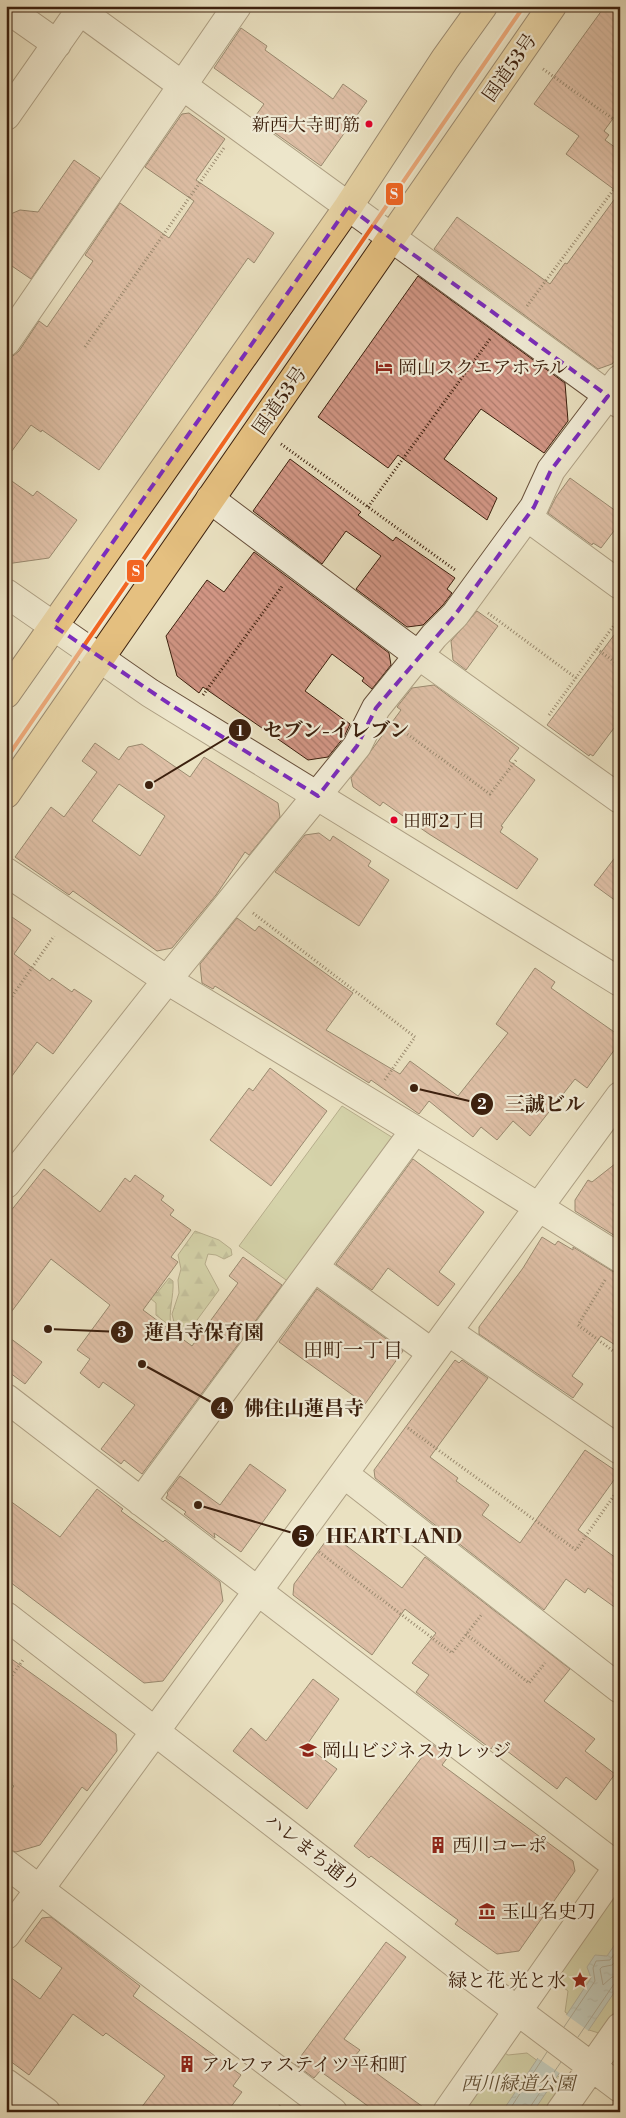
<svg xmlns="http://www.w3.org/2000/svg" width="626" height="2118" viewBox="0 0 626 2118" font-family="'Libre Bodoni','Noto Serif JP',serif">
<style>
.green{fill:#bcc18f;stroke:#7c704e}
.forest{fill:url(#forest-firs);stroke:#7c704e}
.water{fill:url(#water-ripples);stroke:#777c78}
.pier{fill:#eae1c1}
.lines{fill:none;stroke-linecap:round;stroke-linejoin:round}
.shore{stroke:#6d6d66;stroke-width:1}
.building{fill:url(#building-back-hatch);stroke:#3c200e;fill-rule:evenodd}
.minor-casing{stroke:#68503b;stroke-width:30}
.highway-casing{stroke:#3c200e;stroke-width:30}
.path{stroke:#3c200e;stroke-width:3;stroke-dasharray:1 2.5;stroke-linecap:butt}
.minor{stroke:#f1ecd7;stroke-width:28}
.highway{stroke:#e5c080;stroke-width:28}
.tram-1-casing{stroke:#f1ecd7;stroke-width:8}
.tram-1{stroke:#f26522;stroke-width:4}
.marked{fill:none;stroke:#7b2cbf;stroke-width:4;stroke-dasharray:10 6;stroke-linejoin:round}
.bus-dot{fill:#e4002b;stroke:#f1ecd7;stroke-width:2}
.labels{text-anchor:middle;stroke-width:4.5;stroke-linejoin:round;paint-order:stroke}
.bus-label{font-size:18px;fill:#3c200e;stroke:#f1ecd7;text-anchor:end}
.street-label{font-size:19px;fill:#3c200e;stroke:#f1ecd7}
.poi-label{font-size:19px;fill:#3c200e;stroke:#f1ecd7;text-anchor:start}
.park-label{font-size:19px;font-style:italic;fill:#625035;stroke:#f1ecd7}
.neighbourhood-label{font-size:20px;fill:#3c200e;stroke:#f1ecd7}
.leader{fill:none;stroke:#3c200e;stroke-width:2}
.callout-dot{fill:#3c200e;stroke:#f1ecd7;stroke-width:2}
.mark-label{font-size:15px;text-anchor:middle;font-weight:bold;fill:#fff}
.callout-label{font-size:20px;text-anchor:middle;font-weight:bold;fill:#3c200e;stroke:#f1ecd7;stroke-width:4.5;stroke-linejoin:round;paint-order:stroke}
.line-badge{stroke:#f1ecd7;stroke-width:2}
.badge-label{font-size:14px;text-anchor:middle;font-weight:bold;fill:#fff}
</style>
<defs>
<pattern id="forest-firs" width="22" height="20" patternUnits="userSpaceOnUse" patternTransform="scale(1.25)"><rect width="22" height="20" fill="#bcc18f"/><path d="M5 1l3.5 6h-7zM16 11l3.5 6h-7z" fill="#9a9c73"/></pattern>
<pattern id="water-ripples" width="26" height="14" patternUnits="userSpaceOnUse" patternTransform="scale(1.25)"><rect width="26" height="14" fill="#9ebabf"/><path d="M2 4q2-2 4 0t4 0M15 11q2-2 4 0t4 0" fill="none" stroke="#82979a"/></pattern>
<pattern id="building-back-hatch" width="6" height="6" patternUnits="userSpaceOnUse" patternTransform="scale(1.25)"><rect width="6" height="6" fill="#d29685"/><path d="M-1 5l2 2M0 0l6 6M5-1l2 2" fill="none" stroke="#ac7a6b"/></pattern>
</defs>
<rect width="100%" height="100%" fill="#eae1c1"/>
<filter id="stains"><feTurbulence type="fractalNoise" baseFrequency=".004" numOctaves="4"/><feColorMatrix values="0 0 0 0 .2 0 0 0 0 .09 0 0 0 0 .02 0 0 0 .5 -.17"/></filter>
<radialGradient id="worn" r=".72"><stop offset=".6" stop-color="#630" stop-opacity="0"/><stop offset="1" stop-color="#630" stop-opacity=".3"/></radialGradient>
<!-- green -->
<path class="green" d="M342,1106L398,1141L293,1285L239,1246Z
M620,1885V2009L602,2034L589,2030L565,2012L568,1991L554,1980Z
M503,2052L508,2055L527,2053L566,2082L546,2112H462Z"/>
<!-- forest -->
<path class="forest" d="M195,1231L219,1240L231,1249L232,1255L224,1259L216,1255L208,1254L205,1264L219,1290L189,1331L175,1326L172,1314L179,1293L178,1280L181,1269L178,1255Z
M169,1278L173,1281C174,1297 168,1311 171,1327L156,1315V1303L145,1294L140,1281L157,1293Z"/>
<!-- water -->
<path class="water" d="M620,1937V1984L533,2112H502L591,1978L587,1967L595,1955L607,1956Z"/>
<!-- pier -->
<path class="pier" d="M565,2014L590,2032L561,2074L536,2057Z"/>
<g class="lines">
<!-- shore -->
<path class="shore" d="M620,1957L612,1965L602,1967L600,1969L603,1985L612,1977L620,1976
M564,2027L595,1981L593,1968L596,1961L610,1960L620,1946
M578,2037L614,1984L620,1982
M508,2112L547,2052
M529,2112L530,2107L561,2062"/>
</g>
<!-- building -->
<path class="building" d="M605,6H620V109L604,131L609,135L605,140L620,151V354L612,364L598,369L434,249L457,217L550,284L565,263L567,264L619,193L566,154L579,136L534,104Z
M241,28L267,46L265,50L333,99L343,84L367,101L321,166L254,118L264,104L214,68Z
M189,113L225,139L196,180L274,233L254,263L248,258L99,470L42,430L41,432L31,425L6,459V357L13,356L19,351L39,321L47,327L93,261L85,255L120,203L169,238L194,201L145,167L182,114Z
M74,160L100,178L31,279L6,262V216L20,210L38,212Z
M418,276L565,383L568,421L544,453L481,409L444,459L497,498L487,520L398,455L388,468L318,417Z
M290,459L361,512L358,515L393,541L396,537L455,578L447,589L452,593L443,605L423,625L407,627L356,589L381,556L346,531L322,564L253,511Z
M6,477L33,496L37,491L77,520L49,558L6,564Z
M570,478L620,514V523L601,548L593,543L592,545L548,513L556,497Z
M254,552L389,653L391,665L372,689L362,681L364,678L332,654L305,691L350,724L344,737L328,757L308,760L203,687L199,693L177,676L166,636L207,580L224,592Z
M477,611L498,626L466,670L453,660L451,641Z
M620,627V720L593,756L590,754L589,756L547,725Z
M434,685L519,748L509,761L535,780L501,826L503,827L500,832L538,859L517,889L429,834L383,802L380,806L353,787L351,778L401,710L397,707L412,688Z
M95,743L119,760L128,747L142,744L190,777L204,757L278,803L280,817L249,855L245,852L216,895L172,948L157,951L73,891L69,895L15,857L51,807L64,817L97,772L82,761ZM119,784L165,816L140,856L92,821Z
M319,833L330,841L333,836L371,861L368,866L389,880L359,926L275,872L305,835Z
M620,851V904L594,885Z
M6,913L31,930L14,954L50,981L52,978L72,992L74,989L92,1001L53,1054L37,1042L6,1084Z
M237,918L255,931L259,926L353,993L326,1030L400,1074L410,1061L458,1096L508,1033L496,1024L535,968L555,982L551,988L620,1036V1042L587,1088L575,1079L530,1136L513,1121L497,1140L481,1127L473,1137L429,1101L419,1114L371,1080L369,1083L215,986L213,989L202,983L200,964Z
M270,1068L327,1111L271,1186L210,1140L249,1088L253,1091Z
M413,1159L484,1212L439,1272L455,1284L438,1306L388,1268L372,1290L336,1264Z
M620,1160V1194L613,1205L620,1209V1239L575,1211V1200L588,1180L592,1182Z
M44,1169L100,1212L125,1178L130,1182L135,1175L164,1196L161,1200L174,1210L170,1215L191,1230L171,1257L178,1262L143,1310L192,1346L238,1283L229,1276L243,1257L282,1285L142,1474L124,1460L121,1464L101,1449L135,1405L103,1382L99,1388L80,1373L90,1359L77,1350L110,1305L51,1259L6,1319V1217Z
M542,1237L555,1245L558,1241L573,1250V1247L612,1271L620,1274V1348L601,1336L572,1376L583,1384L573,1398L479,1334V1327L523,1268Z
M317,1289L403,1351L365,1404L279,1342Z
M6,1335L42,1362L25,1384L6,1370Z
M455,1360L459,1363L462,1360L488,1378L430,1457L458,1478L456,1481L489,1505L482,1515L520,1543L585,1450L619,1473L578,1530L620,1561V1611L588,1588L585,1593L566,1579L544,1610L375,1478L374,1470Z
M250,1464L286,1490L241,1552L214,1533L215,1538L184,1514L186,1512L166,1498L168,1494L167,1493L180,1476L220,1505Z
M97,1489L123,1509L121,1511L163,1542L165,1540L220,1582L223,1601L163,1681L144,1683L6,1579V1498L60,1537Z
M331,1534L402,1588L425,1557L570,1669L544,1701L595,1739L585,1751L615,1774L596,1800L566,1777L557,1789L503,1748L501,1751L493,1746L491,1749L416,1692L429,1675L412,1663L436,1633L405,1609L372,1655L293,1595L294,1584Z
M6,1655L116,1734L117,1751L87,1791L82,1787L40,1845L16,1852L6,1849V1797L14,1786L6,1781Z
M313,1679L339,1699L306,1746L337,1769L307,1809L233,1751L251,1728L266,1741Z
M432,1744L448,1757L442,1765L573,1861L575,1871L519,1951L497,1954L455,1924L458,1920L371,1856L369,1858L354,1846Z
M51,1917L140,1986L133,1996L241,2075L233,2086L242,2092L227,2112H138L165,2076L106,2033L103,2036L73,2014L29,2075L6,2058V1974L40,1999L62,1968L25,1941L42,1918Z
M386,1942L406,1957L344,2039L360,2050L354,2057L430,2112H376L320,2071L314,2078L295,2064Z"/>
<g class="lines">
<!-- minor casing -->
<g class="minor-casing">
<path id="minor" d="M6,8L57,44
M80,11L620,404
M6,116L83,6
M6,342L237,6
M210,499L403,644L620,799
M527,517L620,585
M6,593L150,693L620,982
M6,872L167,980L415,1130L620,1258
M6,1184L167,980L357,746L376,708L434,636L455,615L534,507L551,470L620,379
M315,1268L432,1353
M449,1332L620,1450
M6,1398L618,1867
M344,1474L620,1689
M141,1502L415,1130
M6,1616L454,1963L620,2088
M6,1864L333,2112
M6,1935L620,1096
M6,2083L46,2112
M447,2112L620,1864
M560,2112L620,2027"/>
</g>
<!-- highway casing -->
<g class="highway-casing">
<path id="highway" d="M6,694L348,207L445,59L483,6
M6,794L552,6"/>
</g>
<!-- path -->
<path class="path" d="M543,69L620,124
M527,306L620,181
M85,347L224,148
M281,444L455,570
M368,507L490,339
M488,613L576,678
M597,649L620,666
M203,695L283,585
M549,715L620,617
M396,726L490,794L517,759
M253,913L415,1037L384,1081
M6,1005L54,936
M605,1280L578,1325L620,1356
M408,1428L576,1550L620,1487
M319,1552L452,1653L482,1614
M466,1634L529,1683L545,1663
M6,1684L23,1660
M276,2112L281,2104"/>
<!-- minor -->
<use href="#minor" class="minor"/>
<!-- highway -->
<use href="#highway" class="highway"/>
<!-- tram-1 casing -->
<g class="tram-1-casing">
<path id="tram-1" d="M6,759L524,6"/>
</g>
<!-- tram-1 -->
<use href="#tram-1" class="tram-1"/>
</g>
<!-- marked area -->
<path d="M0 0H626V2118H0ZM348,207L608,396L551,470L534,507L455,615L376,708L357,746L318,796L174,707L54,626Z" fill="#eae1c1" fill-opacity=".55" fill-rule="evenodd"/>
<path class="marked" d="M348,207L608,396L551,470L534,507L455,615L376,708L357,746L318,796L174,707L54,626Z"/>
<!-- icons -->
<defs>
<g id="hotel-bare" transform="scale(1.35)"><path d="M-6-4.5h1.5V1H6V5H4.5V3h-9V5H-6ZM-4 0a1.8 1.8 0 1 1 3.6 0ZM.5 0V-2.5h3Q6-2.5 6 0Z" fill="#8f2418" stroke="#f1ecd7" stroke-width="2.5" paint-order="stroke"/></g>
<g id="university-bare" transform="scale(1.35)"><path d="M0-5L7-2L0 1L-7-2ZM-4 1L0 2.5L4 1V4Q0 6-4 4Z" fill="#8f2418" stroke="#f1ecd7" stroke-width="2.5" paint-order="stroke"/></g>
<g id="building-bare" transform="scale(1.35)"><path d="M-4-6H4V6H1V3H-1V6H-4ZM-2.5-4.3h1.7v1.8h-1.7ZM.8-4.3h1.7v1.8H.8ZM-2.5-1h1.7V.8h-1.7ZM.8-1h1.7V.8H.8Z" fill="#8f2418" stroke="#f1ecd7" stroke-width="2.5" paint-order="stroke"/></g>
<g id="museum-bare" transform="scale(1.35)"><path d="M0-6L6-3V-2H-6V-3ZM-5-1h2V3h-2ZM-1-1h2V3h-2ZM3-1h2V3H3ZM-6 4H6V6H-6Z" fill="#8f2418" stroke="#f1ecd7" stroke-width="2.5" paint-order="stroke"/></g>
<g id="sight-bare" transform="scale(1.35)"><path d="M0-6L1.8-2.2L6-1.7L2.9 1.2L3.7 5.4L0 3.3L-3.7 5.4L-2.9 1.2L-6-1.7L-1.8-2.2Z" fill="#8f2418" stroke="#f1ecd7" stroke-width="2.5" paint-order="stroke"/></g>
</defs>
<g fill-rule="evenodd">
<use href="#hotel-bare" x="384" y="367"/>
<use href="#university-bare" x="308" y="1750"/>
<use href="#building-bare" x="438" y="1845"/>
<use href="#museum-bare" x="487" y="1911"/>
<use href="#sight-bare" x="580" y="1980"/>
<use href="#building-bare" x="187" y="2064"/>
</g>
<!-- markers -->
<g class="bus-dot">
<circle cx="369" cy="124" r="4.5"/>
<circle cx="394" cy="820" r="4.5"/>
</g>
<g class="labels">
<!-- bus labels -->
<g class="bus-label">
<text x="360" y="131">新西大寺町筋</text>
<text x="403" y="827" text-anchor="start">田町2丁目</text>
</g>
<!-- street labels -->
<g class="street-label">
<text transform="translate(509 67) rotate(-55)" y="7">国道53号</text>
<text transform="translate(279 400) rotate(-55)" y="7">国道53号</text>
<text transform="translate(313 1852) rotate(38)" y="7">ハレまち通り</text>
</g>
<!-- poi labels -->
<g class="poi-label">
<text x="398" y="374">岡山スクエアホテル</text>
<text x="322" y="1757">岡山ビジネスカレッジ</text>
<text x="452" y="1852">西川コーポ</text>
<text x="501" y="1918">玉山名史刀</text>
<text x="566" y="1987" text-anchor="end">緑と花 光と水</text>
<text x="201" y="2071">アルファステイツ平和町</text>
</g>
<!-- park labels -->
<g class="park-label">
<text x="518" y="2090">西川緑道公園</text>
</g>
<!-- neighbourhood labels -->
<g class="neighbourhood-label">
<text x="353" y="1357">田町一丁目</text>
</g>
</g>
<!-- callouts -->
<path class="leader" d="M149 785L240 730M414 1088L482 1104M48 1329L122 1332M142 1364L222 1408M198 1505L303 1536"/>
<g class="callout-dot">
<circle cx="149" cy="785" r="5"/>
<circle cx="414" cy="1088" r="5"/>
<circle cx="48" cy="1329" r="5"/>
<circle cx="142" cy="1364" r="5"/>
<circle cx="198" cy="1505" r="5"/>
<circle cx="240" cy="730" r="12"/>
<circle cx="482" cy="1104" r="12"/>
<circle cx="122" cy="1332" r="12"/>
<circle cx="222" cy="1408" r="12"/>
<circle cx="303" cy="1536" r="12"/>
</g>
<g class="mark-label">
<text x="240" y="736">1</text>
<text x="482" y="1109">2</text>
<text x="122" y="1337">3</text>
<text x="222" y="1413">4</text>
<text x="303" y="1541">5</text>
</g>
<g class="callout-label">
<text x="336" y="737">セブン-イレブン</text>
<text x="545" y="1111">三誠ビル</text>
<text x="204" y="1339">蓮昌寺保育園</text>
<text x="304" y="1415">佛住山蓮昌寺</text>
<text x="394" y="1543">HEART LAND</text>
</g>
<g class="line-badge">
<rect x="385" y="182" width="19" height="24" rx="5" fill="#f26522"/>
<rect x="126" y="559" width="19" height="24" rx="5" fill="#f26522"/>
</g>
<g class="badge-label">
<text x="394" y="199">S</text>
<text x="136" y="576">S</text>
</g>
<!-- margin -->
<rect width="626" height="2118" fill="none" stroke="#eae1c1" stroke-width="25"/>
<rect x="8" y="8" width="611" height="2103" fill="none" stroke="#3c200e" stroke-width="2.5"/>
<rect x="12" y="12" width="601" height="2093" fill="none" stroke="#3c200e"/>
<rect width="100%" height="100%" filter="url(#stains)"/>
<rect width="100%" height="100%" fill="url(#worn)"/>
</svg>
